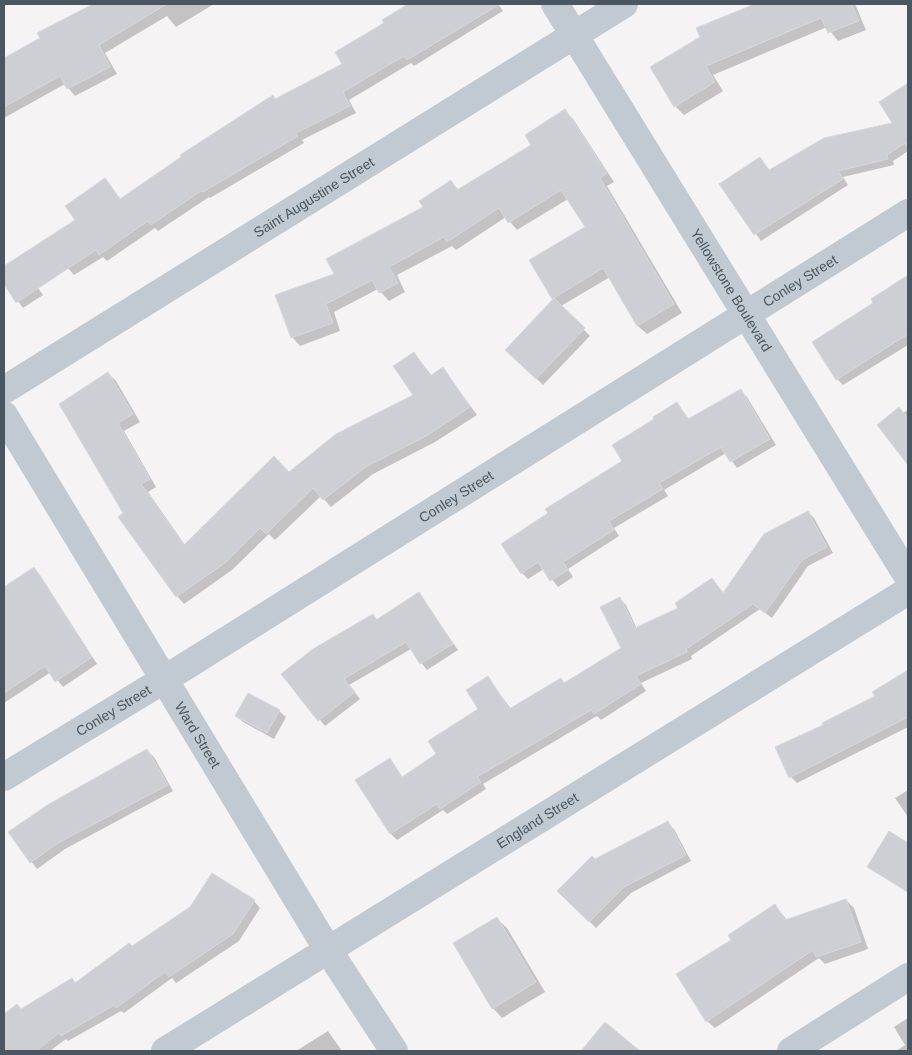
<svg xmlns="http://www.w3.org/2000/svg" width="912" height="1055" viewBox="0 0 912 1055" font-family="Helvetica,sans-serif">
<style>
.shadow{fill:#0003}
.building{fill:#cdcfd5;stroke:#d7d9de}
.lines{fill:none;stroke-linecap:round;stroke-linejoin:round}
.minor{stroke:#c1cad2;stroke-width:28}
.labels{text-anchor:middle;stroke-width:5;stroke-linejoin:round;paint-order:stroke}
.street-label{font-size:14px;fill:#4a5661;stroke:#fff}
</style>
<rect width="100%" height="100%" fill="#f5f3f3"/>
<!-- shadow -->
<path class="shadow" d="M95,4H214L176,27L167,16L105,53L117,74L75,96L65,84L4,118V60L42,39Z
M410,4H498L503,11L414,66L411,63L349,100L356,113L302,140L304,143L210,198L209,197L158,231L155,228L107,261L103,257L74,275L68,268L76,220L105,180L121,200L275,100L344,65L386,23L384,20Z
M759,4H855L866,30L838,41L827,27L713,75L723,91L684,115L675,106L701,37L698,29Z
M908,85V151L893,161L894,165L843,177L848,185L761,241L721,184L760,158L770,171L894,123L880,103Z
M565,111L573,119L614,182L607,186L682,313L647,334L638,326L610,277L561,306L590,336L543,385L507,350L555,299L553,298L586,228L568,199L517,230L506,217L456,250L452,246L397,275L405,292L389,301L378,289L334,312L340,331L300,346L292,337L336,274L425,207L450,181L459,190L533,145Z
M17,259L43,295L23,308L4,282V267Z
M908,285V345L843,385L837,379L875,303Z
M414,353L432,376L443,368L477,415L435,442L373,474L331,507L321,496L275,540L269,534L232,570L184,604L177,596L124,513L108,373L116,381L140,422L124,431L156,487L148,492L185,545L289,473L415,395Z
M740,390L747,397L776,445L737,468L726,453L664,490L668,496L614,528L619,536L568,569L573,577L558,587L544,569L528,579L522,573L624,462L656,420L677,404L690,420Z
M908,410V453L904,456L903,413Z
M808,512L814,518L833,553L808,566L772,618L760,609L691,656L692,659L641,683L646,691L601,720L597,716L483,784L486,789L447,814L443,810L397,840L391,834L357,780L389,760L403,778L438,755L480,710L488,678L511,709L560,679L565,684L622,648L620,599L626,605L637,629L680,609L712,579L724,594Z
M34,568L40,575L97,664L63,687L51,672L4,703V588Z
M419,594L458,650L427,670L411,649L349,685L360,699L325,726L283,674L373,615L378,620Z
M907,672L908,727L797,783L791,777L825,725L877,696Z
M279,711L286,717L274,739L243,722L236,716Z
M147,751L154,757L173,791L65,849L37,869L10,833Z
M908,790V817L895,798Z
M667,823L674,829L691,861L631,893L596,928L559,891L595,861Z
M889,832L908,844V893L869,867Z
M846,900L854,908L868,949L825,964L819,958L715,1028L707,1021L733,940L775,905L787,920Z
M254,901L260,908L239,941L176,983L172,978L124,1013L121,1011L68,1041L66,1039L50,1051H4V1016L17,1006L21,1010L76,984L132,948Z
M497,919L507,928L545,992L502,1018L493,1008Z
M908,1018V1051H896L905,1045L894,1027Z
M605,1024L639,1051H583Z
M328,1031L342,1051H296Z"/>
<!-- building -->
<path class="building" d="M93,4H167L99,45L110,67L67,89L60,76L4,107V58L40,38L37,33Z
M408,4H500L407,60L404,56L343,92L350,106L296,133L298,136L203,192L201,191L151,225L148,221L99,255L96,250L16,303L4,284V266L75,220L65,206L105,178L120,199L181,157L180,155L273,95L275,99L342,64L335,52L384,23L382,20Z
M755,4H854L852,5L859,21L828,33L821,18L706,66L715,82L674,107L650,67L700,37L696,28Z
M908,83V147L905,143L887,155L888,159L838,171L843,179L754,235L719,184L760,157L769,170L824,138L892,123L879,102Z
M565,109L607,173L600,178L674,304L637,326L603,268L552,299L529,260L585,227L561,190L508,223L499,208L447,242L444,237L389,267L398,283L379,293L372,280L326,304L333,323L291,338L275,295L334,274L326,259L423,207L419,201L451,180L457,190L531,145L525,135Z
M908,275V334L836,380L812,342L873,303L871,299Z
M554,298L585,328L536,379L505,350Z
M414,352L430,376L443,367L470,407L428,435L366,467L323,500L313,488L266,534L260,528L225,563L176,597L118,517L123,513L59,404L108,372L133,414L118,423L150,479L141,484L184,545L274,456L289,472L336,434L413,395L393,366Z
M741,389L770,439L730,462L721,447L659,483L663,489L609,521L614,530L563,562L568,570L550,581L538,562L521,574L501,544L548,513L545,509L622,461L612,445L654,419L653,417L677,402L688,419Z
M899,407L908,419V465L877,425Z
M808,511L827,547L802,560L765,613L753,604L686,649L687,652L636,676L641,684L594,714L591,710L477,777L481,782L440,809L437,804L390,834L355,780L390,758L402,777L436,754L428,741L478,709L466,690L488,676L509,709L561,678L564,683L621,648L600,607L620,597L635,628L678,608L675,603L712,578L723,593L764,534Z
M34,567L92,657L55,682L45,666L4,693V587Z
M419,592L453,644L420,664L406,642L344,679L355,692L318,721L281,674L313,649L373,614L376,620Z
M908,670V717L789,778L775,747L823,725L822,723L875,696L872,692Z
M248,693L280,710L267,733L235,716Z
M147,749L168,785L58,843L30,863L8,832L49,804Z
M668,821L686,855L624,887L589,922L557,891L592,856L595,859Z
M889,831L908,843V892L867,867Z
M212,873L255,900L233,934L169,977L165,972L116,1008L114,1005L61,1036L59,1033L36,1051H4V1014L17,1004L21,1009L72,978L75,983L129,943L132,946L190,907Z
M846,899L861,942L816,957L813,950L706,1022L676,974L731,940L728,935L775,904L785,920Z
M497,917L536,982L492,1009L453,943Z
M605,1022L640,1051H581Z"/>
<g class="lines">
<!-- minor -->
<g class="minor">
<path id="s1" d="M555,4L908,577"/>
<path id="s2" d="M4,390L624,4"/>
<path id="s3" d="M4,415L328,950L394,1051"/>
<path id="s4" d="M4,777L165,679L908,213"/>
<path id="s5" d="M165,1051L908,591"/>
<path d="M791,1051L908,977"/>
</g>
</g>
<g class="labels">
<!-- street labels -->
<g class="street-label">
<text dy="5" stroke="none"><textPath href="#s2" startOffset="365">Saint Augustine Street</textPath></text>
<text dy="5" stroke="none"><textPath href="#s4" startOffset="938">Conley Street</textPath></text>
<text dy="5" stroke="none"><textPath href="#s1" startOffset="336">Yellowstone Boulevard</textPath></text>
<text dy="5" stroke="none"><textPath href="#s4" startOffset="532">Conley Street</textPath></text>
<text dy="5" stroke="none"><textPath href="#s4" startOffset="128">Conley Street</textPath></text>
<text dy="5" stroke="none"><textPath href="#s3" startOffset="374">Ward Street</textPath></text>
<text dy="5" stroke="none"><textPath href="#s5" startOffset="438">England Street</textPath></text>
</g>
</g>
<!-- border -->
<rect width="912" height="1055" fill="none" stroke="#4a5661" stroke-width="10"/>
</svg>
